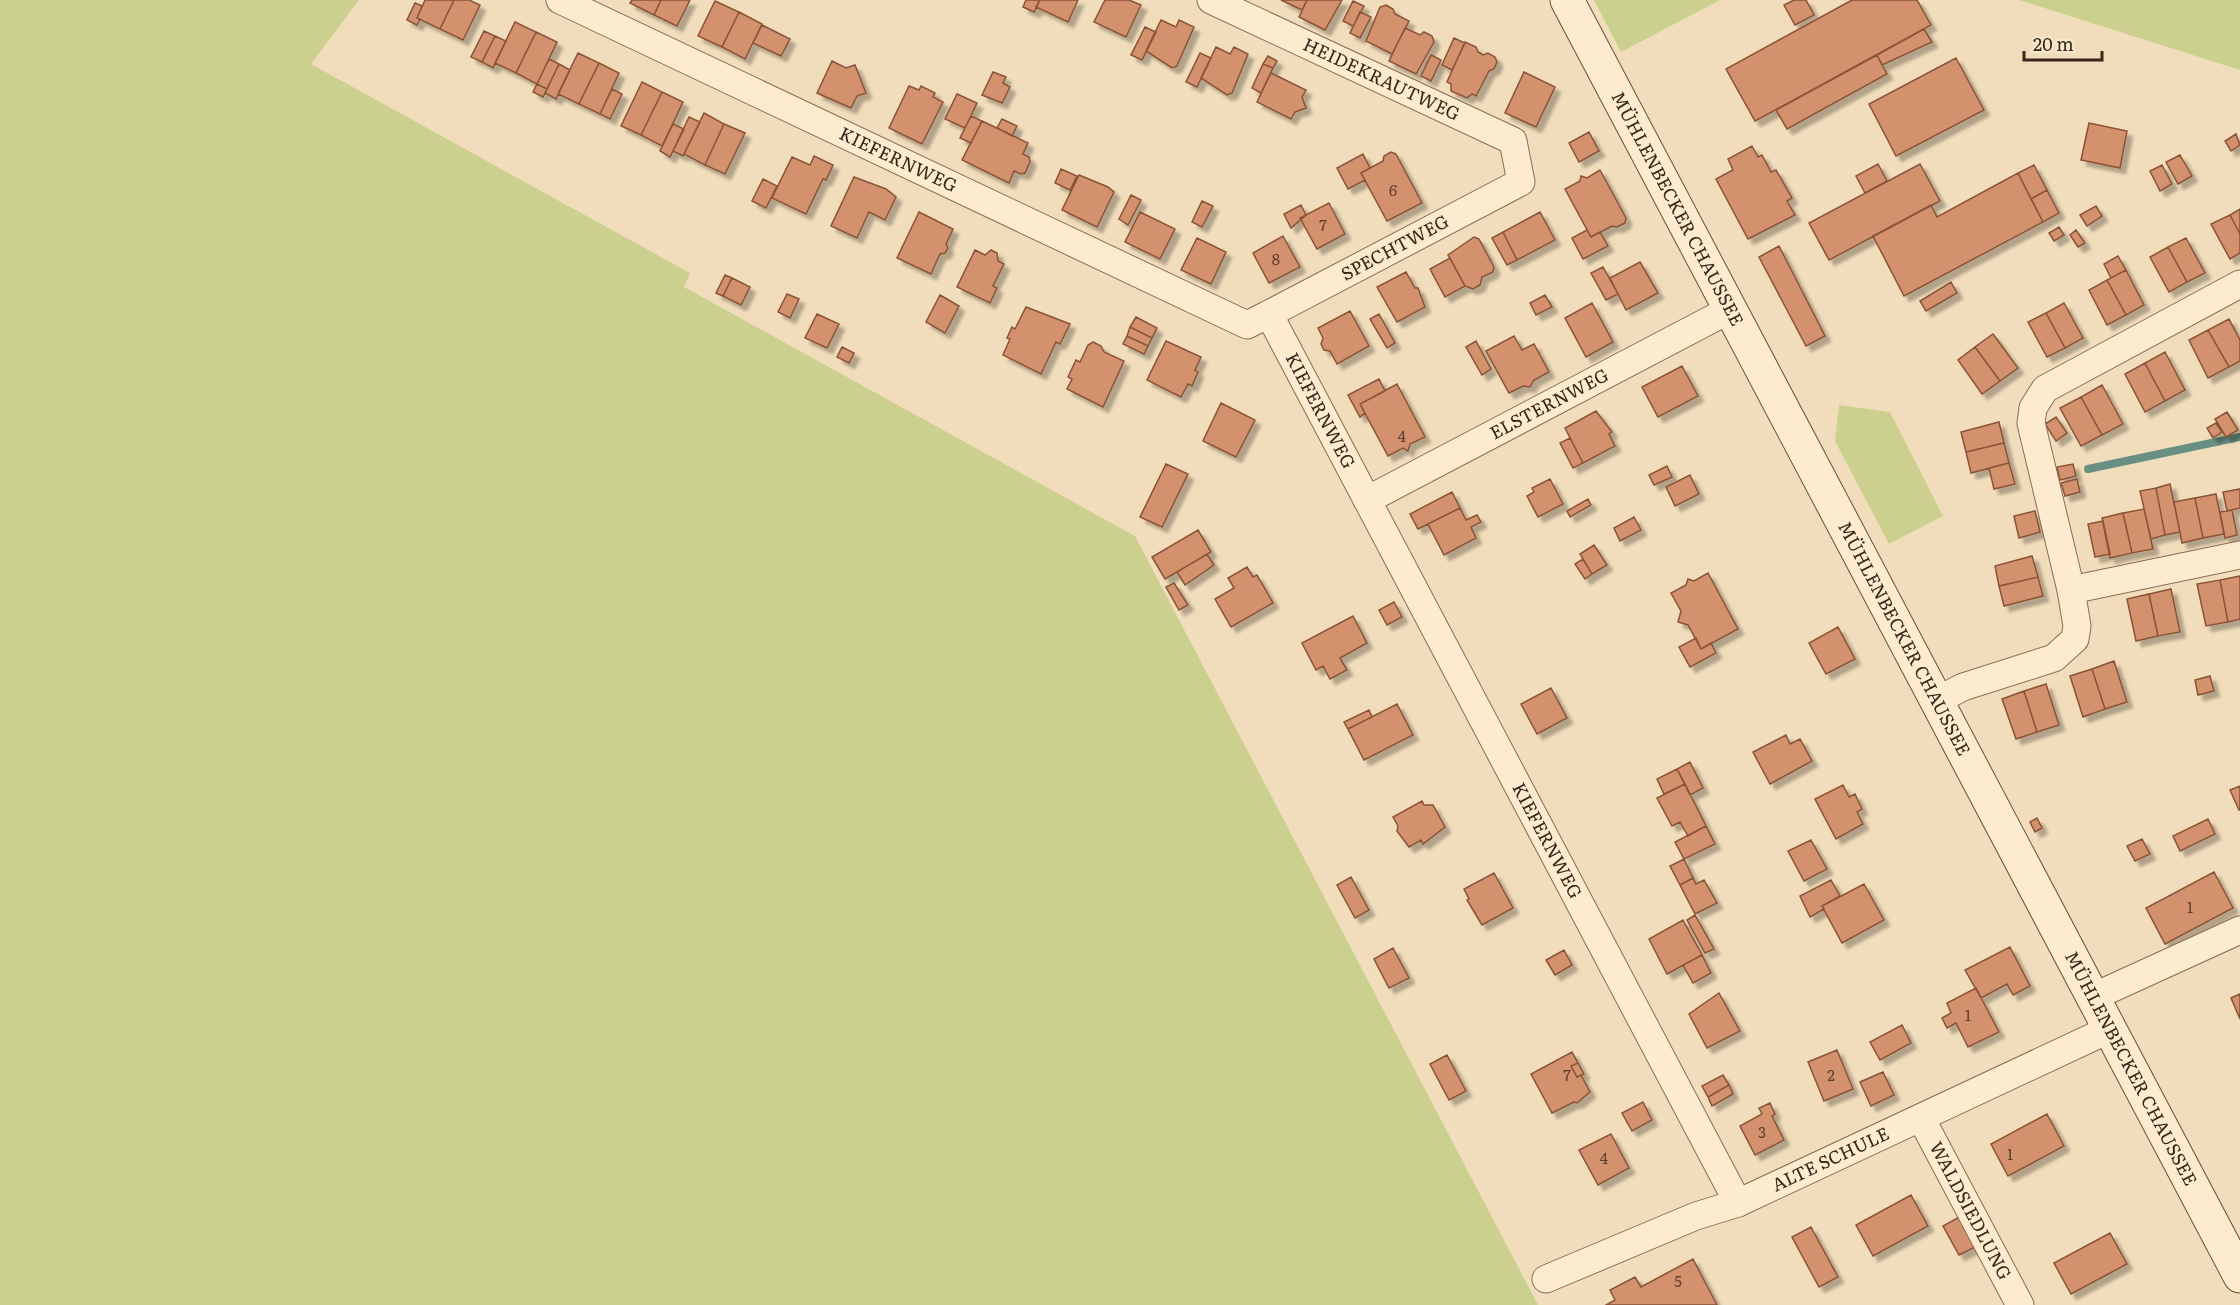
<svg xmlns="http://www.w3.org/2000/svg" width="2240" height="1305" viewBox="0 0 2240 1305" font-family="Literata,serif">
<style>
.green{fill:#ccd08e}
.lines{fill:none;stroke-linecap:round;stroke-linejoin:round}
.stream{stroke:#678f82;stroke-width:8}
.building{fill:#d3916d;stroke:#8a5337;stroke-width:1.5;filter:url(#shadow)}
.street-casing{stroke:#896d54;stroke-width:29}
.secondary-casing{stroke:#6b4e37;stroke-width:35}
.street{stroke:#fcebce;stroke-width:27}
.secondary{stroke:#fcebce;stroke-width:33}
.labels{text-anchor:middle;stroke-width:4.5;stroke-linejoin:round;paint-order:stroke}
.number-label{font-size:15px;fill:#5e412f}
.street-label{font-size:18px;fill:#37261a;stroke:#f8e8cb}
</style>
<defs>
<filter id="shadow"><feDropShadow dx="5.5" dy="5.5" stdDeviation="1.5" flood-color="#0004"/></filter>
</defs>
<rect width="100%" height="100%" fill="#f1ddbb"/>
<!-- green -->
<path class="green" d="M0,0H359L311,64L690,273L684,287L1135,536L1538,1305H0Z
M1594,0H1720L1621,52Z
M2019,0H2240V70Z
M1839,405L1890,412L1943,516L1889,544L1835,441Z"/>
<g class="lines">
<!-- stream -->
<path class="stream" d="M2088,469L2240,437"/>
</g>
<!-- building -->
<path class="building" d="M425,0H454L440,29L417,18Z
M454,0H469L480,5L463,40L440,29Z
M632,0H661L654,15L630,3Z
M661,0H690L677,26L654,15Z
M1026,0H1040L1034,12L1023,7Z
M1040,0H1078L1068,22L1036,7Z
M1105,0H1129L1141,5L1126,37L1094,22Z
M1281,0H1307L1302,10Z
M1307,0H1342L1325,30L1299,17Z
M1794,0H1806L1814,15L1795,25L1784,5Z
M1852,0H1917L1931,25L1755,121L1726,69Z
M715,1L739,12L722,47L698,36Z
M1353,1L1364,6L1353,26L1343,21Z
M415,3L422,6L417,18L420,19L417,25L407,20Z
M1386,5L1393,9L1395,14L1409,21L1392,54L1366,41L1380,7Z
M739,12L762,24L745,59L722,47Z
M1360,12L1371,17L1360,38L1350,33Z
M1161,20L1176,27L1179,20L1194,27L1177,66L1172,68L1146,51Z
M515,22L536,32L516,73L495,63Z
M762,25L790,39L781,56L753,43Z
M1145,27L1156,32L1142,60L1131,55Z
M1405,28L1420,35L1424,32L1432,36L1434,42L1416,74L1389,61Z
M1924,29L1932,42L1882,65L1877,55Z
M484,31L495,36L482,62L471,57Z
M536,32L557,42L537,84L516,73Z
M495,36L506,41L493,68L482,62Z
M1454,38L1465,43L1452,70L1442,65Z
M1465,42L1476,47L1478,52L1483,55L1488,53L1495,57L1497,62L1494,69L1489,71L1476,96L1472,94L1467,98L1451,91V84L1447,82Z
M1216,47L1230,54L1234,47L1248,54L1232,93L1227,95L1201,78Z
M578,53L599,63L579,104L558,94Z
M1200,53L1211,58L1197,87L1186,82Z
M1431,55L1441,60L1431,81L1421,76Z
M1877,55L1887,74L1787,129L1776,110Z
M1268,56L1277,61L1273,68L1263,64Z
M1956,58L1984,110L1896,156L1869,104Z
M549,59L559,64L547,89L537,84Z
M832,61L846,68L855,65L866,93L857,96L851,108L817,93Z
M599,63L619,73L600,114L579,104Z
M559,64L570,70L556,99L545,93Z
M1263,64L1273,68L1261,93L1252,88Z
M993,72L1006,77L1003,83L1010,87L1002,103L982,95Z
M1524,72L1555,87L1536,127L1505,113Z
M1271,73L1306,90L1302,97L1306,108L1295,112L1291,119L1257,102Z
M642,82L662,92L641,135L621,126Z
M537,84L547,89L543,97L533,92Z
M909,86L919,90L921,86L935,93L933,97L943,102L922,144L889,128Z
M612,89L622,94L610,119L600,114Z
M662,92L683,102L662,146L641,135Z
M957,94L977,103L965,128L945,119Z
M704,113L724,124L705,165L684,154Z
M971,116L982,121L971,143L960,138Z
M689,117L700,122L683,156L673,151Z
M1002,119L1017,126L1012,136L997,128Z
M982,121L1028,143L1023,154L1029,157L1030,162L1025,173L1021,174L1014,171L1009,183L962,160Z
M2089,123L2127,131L2120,168L2081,160Z
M673,124L684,129L670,157L660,151Z
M724,124L745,133L725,174L705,165Z
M1589,132L1599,151L1579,162L1569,143Z
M2236,134L2240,145L2231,151L2225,141Z
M1752,146L1758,157L1762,155L1771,172L1776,170L1792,198L1787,201L1795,215L1748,239L1716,179L1733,170L1728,159Z
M1391,152L1396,154L1422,203L1387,221L1361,173L1383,161L1384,156Z
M1363,154L1370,168L1361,173L1365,180L1348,189L1337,168Z
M2180,155L2192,176L2178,184L2166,162Z
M814,156L833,165L826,180L823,179L806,214L772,198L792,157L810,165Z
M1878,164L1887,181L1865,193L1856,176Z
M1920,164L1940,201L1829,260L1809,223Z
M2034,165L2047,190L2031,199L2018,173Z
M2162,165L2172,184L2160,191L2150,171Z
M1061,169L1077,176L1070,190L1055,183Z
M1600,170L1626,218L1625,223L1617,227L1612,226L1591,237L1565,189L1580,181L1581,176L1587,178Z
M2018,173L2043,222L1904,296L1873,236L1931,205L1937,217Z
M1079,175L1108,187L1114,192L1097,227L1062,210Z
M854,177L886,189L896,197L885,220L869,212L857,238L831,226Z
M763,179L777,186L766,208L752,201Z
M2047,190L2059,213L2043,222L2031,199Z
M1131,195L1141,200L1128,225L1119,219Z
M1202,201L1213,206L1202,227L1192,222Z
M1329,203L1345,234L1317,249L1300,218Z
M1301,205L1306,215L1291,228L1284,214Z
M2096,206L2102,216L2087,226L2080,215Z
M2240,209V234L2230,215Z
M919,212L953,229L946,244L948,248L945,253L940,254L931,274L897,258Z
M1140,212L1175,229L1160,259L1125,242Z
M1540,212L1555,240L1517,260L1503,232Z
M2230,215L2240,234V253L2230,259L2211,224Z
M2059,227L2064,235L2054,241L2049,233Z
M1587,230L1591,237L1600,232L1608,246L1583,259L1572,238Z
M2076,230L2085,243L2078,247L2070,235Z
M1503,232L1517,260L1507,265L1492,238Z
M1283,236L1300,267L1269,283L1253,253Z
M1474,237L1479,239L1494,267L1493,272L1482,277L1480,285L1473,289L1465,286L1448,255Z
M1197,238L1226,252L1211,284L1181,270Z
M2186,238L2205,273L2187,282L2168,247Z
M1779,246L1825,336L1806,346L1759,257Z
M2168,247L2187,282L2169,292L2150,257Z
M975,250L985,255L991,250L997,253L998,261L1004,264L993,286L997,288L990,303L957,287Z
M2118,256L2126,270L2111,278L2104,264Z
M1450,258L1465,286L1445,297L1430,269Z
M1640,262L1658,293L1626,310L1610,278Z
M1603,267L1618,294L1606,300L1591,273Z
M2126,270L2144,305L2126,315L2107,280Z
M1406,272L1415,288H1418L1425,307L1397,322L1377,287Z
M725,275L732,278L723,296L716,293Z
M732,278L750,287L741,305L723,296Z
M2107,280L2126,315L2107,325L2089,290Z
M1951,282L1957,293L1926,311L1920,301Z
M787,294L799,299L790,318L778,312Z
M940,295L959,306L945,333L926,322Z
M1545,295L1552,307L1536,315L1530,303Z
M1592,303L1613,342L1586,357L1565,318Z
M2064,303L2083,338L2065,348L2046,313Z
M1026,307L1070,324L1060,344L1056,342L1041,374L1003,355L1010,339L1007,338L1012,327L1015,329Z
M1350,311L1369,346L1337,364L1330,351L1324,350L1321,344L1323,338L1318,328Z
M2046,313L2065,348L2047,357L2028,322Z
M817,314L839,324L827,348L805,338Z
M1379,314L1395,343L1387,348L1370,319Z
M1136,317L1157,328L1152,338L1130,327Z
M2229,319L2240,340V361L2229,367L2208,330Z
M1130,327L1152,338L1148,346L1127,336Z
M2208,330L2229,367L2208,378L2189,340Z
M1993,334L2018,368L2000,381L1975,347Z
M1127,336L1148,346L1144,354L1123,344Z
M1514,336L1522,350L1534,344L1549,372L1534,380L1530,387L1523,386L1509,393L1486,351Z
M1166,341L1201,357L1195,370L1198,372L1192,386L1188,384L1181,397L1147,380Z
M1476,341L1491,369L1482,375L1466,347Z
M1093,342L1101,346L1104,352L1124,361L1103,407L1067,389L1072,379L1068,377L1076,360L1080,362L1088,345Z
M842,347L854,353L849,363L837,357Z
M1975,347L2000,381L1982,394L1958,360Z
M2165,352L2185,390L2165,401L2145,363Z
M2145,363L2165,401L2145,412L2125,374Z
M1682,366L1698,396L1658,417L1642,387Z
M1379,379L1385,391L1360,404L1365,413L1360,417L1348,395Z
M1397,384L1425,437L1410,444L1408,451L1403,448L1388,456L1360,404Z
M2102,385L2123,424L2102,435L2081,397Z
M2081,397L2102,435L2081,446L2060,408Z
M1221,403L1255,420L1236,457L1203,441Z
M1596,411L1612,432L1609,434L1615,446L1583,463L1565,428Z
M2227,412L2238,430L2226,437L2215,419Z
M2056,417L2067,433L2056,441L2045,424Z
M1999,422L2004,443L1966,452L1961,432Z
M2216,423L2222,432L2213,438L2207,428Z
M1570,438L1583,463L1573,468L1560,443Z
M2004,443L2009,463L1971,473L1966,452Z
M2009,463L2015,484L1994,489L1989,468Z
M1166,464L1188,474L1162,527L1140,517Z
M2073,464L2076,476L2060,480L2057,467Z
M1667,466L1672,477L1654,485L1649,475Z
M1690,475L1699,494L1675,506L1666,487Z
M1550,479L1563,504L1538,517L1527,496L1534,492L1532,488Z
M2077,479L2080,492L2065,496L2061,483Z
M2170,484L2180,532L2165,535L2156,488Z
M2156,488L2165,535L2151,539L2140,491Z
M2240,489V508L2227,511L2223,492Z
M1452,492L1460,508L1418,529L1410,514Z
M2216,494L2224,534L2203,538L2195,498Z
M2195,498L2203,538L2182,543L2174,502Z
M1588,499L1591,505L1570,517L1567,511Z
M1460,508L1466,520L1477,515L1481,522L1471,527L1476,538L1444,555L1428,524Z
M2144,509L2153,549L2132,553L2123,513Z
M2232,510L2237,535L2225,538L2220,512Z
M2035,511L2040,532L2019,538L2014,516Z
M2123,513L2132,553L2110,558L2102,518Z
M1634,517L1641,530L1620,541L1614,528Z
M2103,521L2110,554L2095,557L2088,524Z
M1198,530L1211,552L1165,579L1152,557Z
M1594,545L1607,565L1592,574L1580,554Z
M1207,554L1214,565L1185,585L1177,572Z
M2032,556L2038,577L1999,586L1995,566Z
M1583,559L1592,574L1585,579L1575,564Z
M1247,567L1253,577L1257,575L1273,603L1231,627L1215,599L1234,588L1228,578Z
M1708,573L1738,629L1701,649L1688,625L1678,622L1681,611L1671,593L1686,585L1688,579L1694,581Z
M2240,576V619L2228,622L2220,580Z
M2038,577L2043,596L2004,606L1999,586Z
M2220,580L2228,622L2206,626L2197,584Z
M1174,583L1188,605L1179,610L1166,587Z
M2171,589L2180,632L2158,636L2149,594Z
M2149,594L2158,636L2136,641L2127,599Z
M1394,602L1402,617L1387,625L1379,610Z
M1353,616L1367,643L1340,658L1347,670L1330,679L1323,666L1316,670L1302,643Z
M1838,627L1855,659L1826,674L1809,643Z
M1696,638L1701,649L1711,643L1716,653L1690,667L1679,647Z
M2114,661L2127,702L2105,709L2092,669Z
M2092,669L2105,709L2083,717L2070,676Z
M2210,676L2214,691L2198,695L2195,680Z
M2046,684L2059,725L2037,732L2024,691Z
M1551,688L1567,718L1537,734L1521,704Z
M2024,691L2037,732L2016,739L2002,699Z
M1397,704L1413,735L1364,760L1348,729Z
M1369,710L1372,717L1348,729L1344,722Z
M1786,735L1790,744L1800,739L1812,761L1770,784L1753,752Z
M1690,762L1703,788L1690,795L1677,769Z
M1677,769L1685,784L1664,794L1657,779Z
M1685,784L1706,826L1688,836L1680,822L1672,826L1657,798Z
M1843,785L1849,797L1855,794L1862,809L1857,812L1863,824L1836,839L1815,799Z
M2240,786V810H2239L2230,790Z
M1422,801L1424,805H1433L1445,827L1423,844L1421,840L1409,847L1397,831L1398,826L1393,817Z
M2037,818L2042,828L2035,832L2030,822Z
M2208,819L2215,834L2180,851L2173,836Z
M1706,826L1715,844L1684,859L1675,842Z
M2142,839L2150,854L2135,861L2127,846Z
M1811,840L1827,869L1804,881L1788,851Z
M1684,859L1693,878L1680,885L1670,866Z
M2214,872L2233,908L2165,944L2146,908Z
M1494,873L1513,908L1482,925L1467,900L1469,899L1464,889Z
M1351,877L1369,910L1355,918L1337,885Z
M1693,878L1696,884L1704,880L1717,903L1695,914L1680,885Z
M1831,880L1840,896L1822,906L1824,909L1810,917L1800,896Z
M1864,884L1884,920L1842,943L1822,906Z
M1695,915L1714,949L1705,953L1687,920Z
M1683,920L1702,955L1667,974L1649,939Z
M2010,947L2030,986L2013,995L2007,984L1981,998L1965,970Z
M1393,948L1409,978L1389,988L1374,959Z
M1564,950L1572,965L1555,975L1546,960Z
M1702,955L1711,973L1693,983L1683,965Z
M1976,988L1999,1032L1968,1047L1956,1023L1947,1028L1942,1018L1951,1013L1947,1003Z
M1719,993L1740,1031L1707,1048L1689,1014Z
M2240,994V1019L2231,998Z
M1902,1025L1911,1043L1880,1060L1870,1042Z
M1837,1050L1853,1089L1824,1101L1808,1062Z
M1572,1052L1578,1063L1571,1066L1577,1077L1581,1075L1590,1092L1577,1103L1574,1102L1552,1113L1531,1074Z
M1447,1055L1466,1091L1449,1100L1430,1064Z
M1578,1063L1584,1074L1577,1077L1571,1066Z
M1883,1072L1894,1095L1871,1106L1860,1082Z
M1723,1075L1729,1085L1708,1097L1702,1086Z
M1729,1085L1733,1094L1712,1106L1708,1097Z
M1643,1102L1652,1120L1632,1131L1622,1113Z
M1770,1103L1775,1114L1772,1116L1784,1140L1755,1155L1740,1126L1762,1114L1759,1108Z
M2047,1114L2064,1146L2008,1176L1991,1144Z
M1611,1134L1629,1168L1598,1185L1579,1150Z
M1911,1195L1928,1226L1873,1256L1856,1225Z
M1961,1216L1977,1246L1959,1255L1943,1226Z
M1811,1227L1838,1277L1819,1287L1792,1237Z
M2110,1233L2127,1264L2071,1294L2054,1263Z
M1693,1259L1717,1305H1606L1615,1300L1610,1290L1635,1277L1641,1287Z"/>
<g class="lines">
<!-- street casing -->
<g class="street-casing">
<g id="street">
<path id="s1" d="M560,0L1247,325L1269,314L1738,1203"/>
<path id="s2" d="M1211,0L1513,141L1521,182L1269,314"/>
<path id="s3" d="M1367,500L1731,309"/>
<path d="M2071,590L2240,555"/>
<path d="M1936,701L1963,687L2054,658L2075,639L2077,626L2071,590L2031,423L2033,408L2045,389L2240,284"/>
<path d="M2093,997L2240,930"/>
<path id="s4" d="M1921,1118L2020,1305"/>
<path id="s5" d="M1546,1279L1696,1216L1738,1203L2110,1029"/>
</g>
</g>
<!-- secondary casing -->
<g class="secondary-casing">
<g id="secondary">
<path id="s6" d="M1567,0L2240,1276"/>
</g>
</g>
<!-- street -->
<use href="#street" class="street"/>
<!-- secondary -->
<use href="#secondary" class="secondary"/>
</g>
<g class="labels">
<!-- number labels -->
<g class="number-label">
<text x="1393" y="196">6</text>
<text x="1323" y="231">7</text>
<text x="1276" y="265">8</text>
<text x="1402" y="442">4</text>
<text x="2190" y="913">1</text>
<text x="1968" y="1021">1</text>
<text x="1567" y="1081">7</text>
<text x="1831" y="1081">2</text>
<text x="1762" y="1138">3</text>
<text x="2010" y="1160">1</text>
<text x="1604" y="1164">4</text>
<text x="1678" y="1287">5</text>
</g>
<!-- street labels -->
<g class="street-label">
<text dy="6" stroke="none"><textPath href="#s2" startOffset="188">HEIDEKRAUTWEG</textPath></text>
<text dy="6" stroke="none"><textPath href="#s1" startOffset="374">KIEFERNWEG</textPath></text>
<text dy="6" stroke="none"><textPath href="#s6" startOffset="236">MÜHLENBECKER CHAUSSEE</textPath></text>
<text transform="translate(1395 248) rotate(-28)" y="6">SPECHTWEG</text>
<text dy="6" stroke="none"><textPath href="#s3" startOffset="206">ELSTERNWEG</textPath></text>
<text dy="6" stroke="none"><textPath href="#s1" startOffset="894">KIEFERNWEG</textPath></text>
<text dy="6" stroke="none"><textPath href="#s6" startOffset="722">MÜHLENBECKER CHAUSSEE</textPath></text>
<text dy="6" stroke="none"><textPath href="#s1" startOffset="1380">KIEFERNWEG</textPath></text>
<text dy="6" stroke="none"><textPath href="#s6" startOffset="1208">MÜHLENBECKER CHAUSSEE</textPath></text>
<text dy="6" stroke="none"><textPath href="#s5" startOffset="309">ALTE SCHULE</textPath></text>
<text dy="6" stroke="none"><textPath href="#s4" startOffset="105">WALDSIEDLUNG</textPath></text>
</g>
</g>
<!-- scale -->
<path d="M2024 51v9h78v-9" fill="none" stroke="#37261a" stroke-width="3"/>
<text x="2033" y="51" font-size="18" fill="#37261a" stroke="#f8e8cb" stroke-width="4.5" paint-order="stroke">20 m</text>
</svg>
